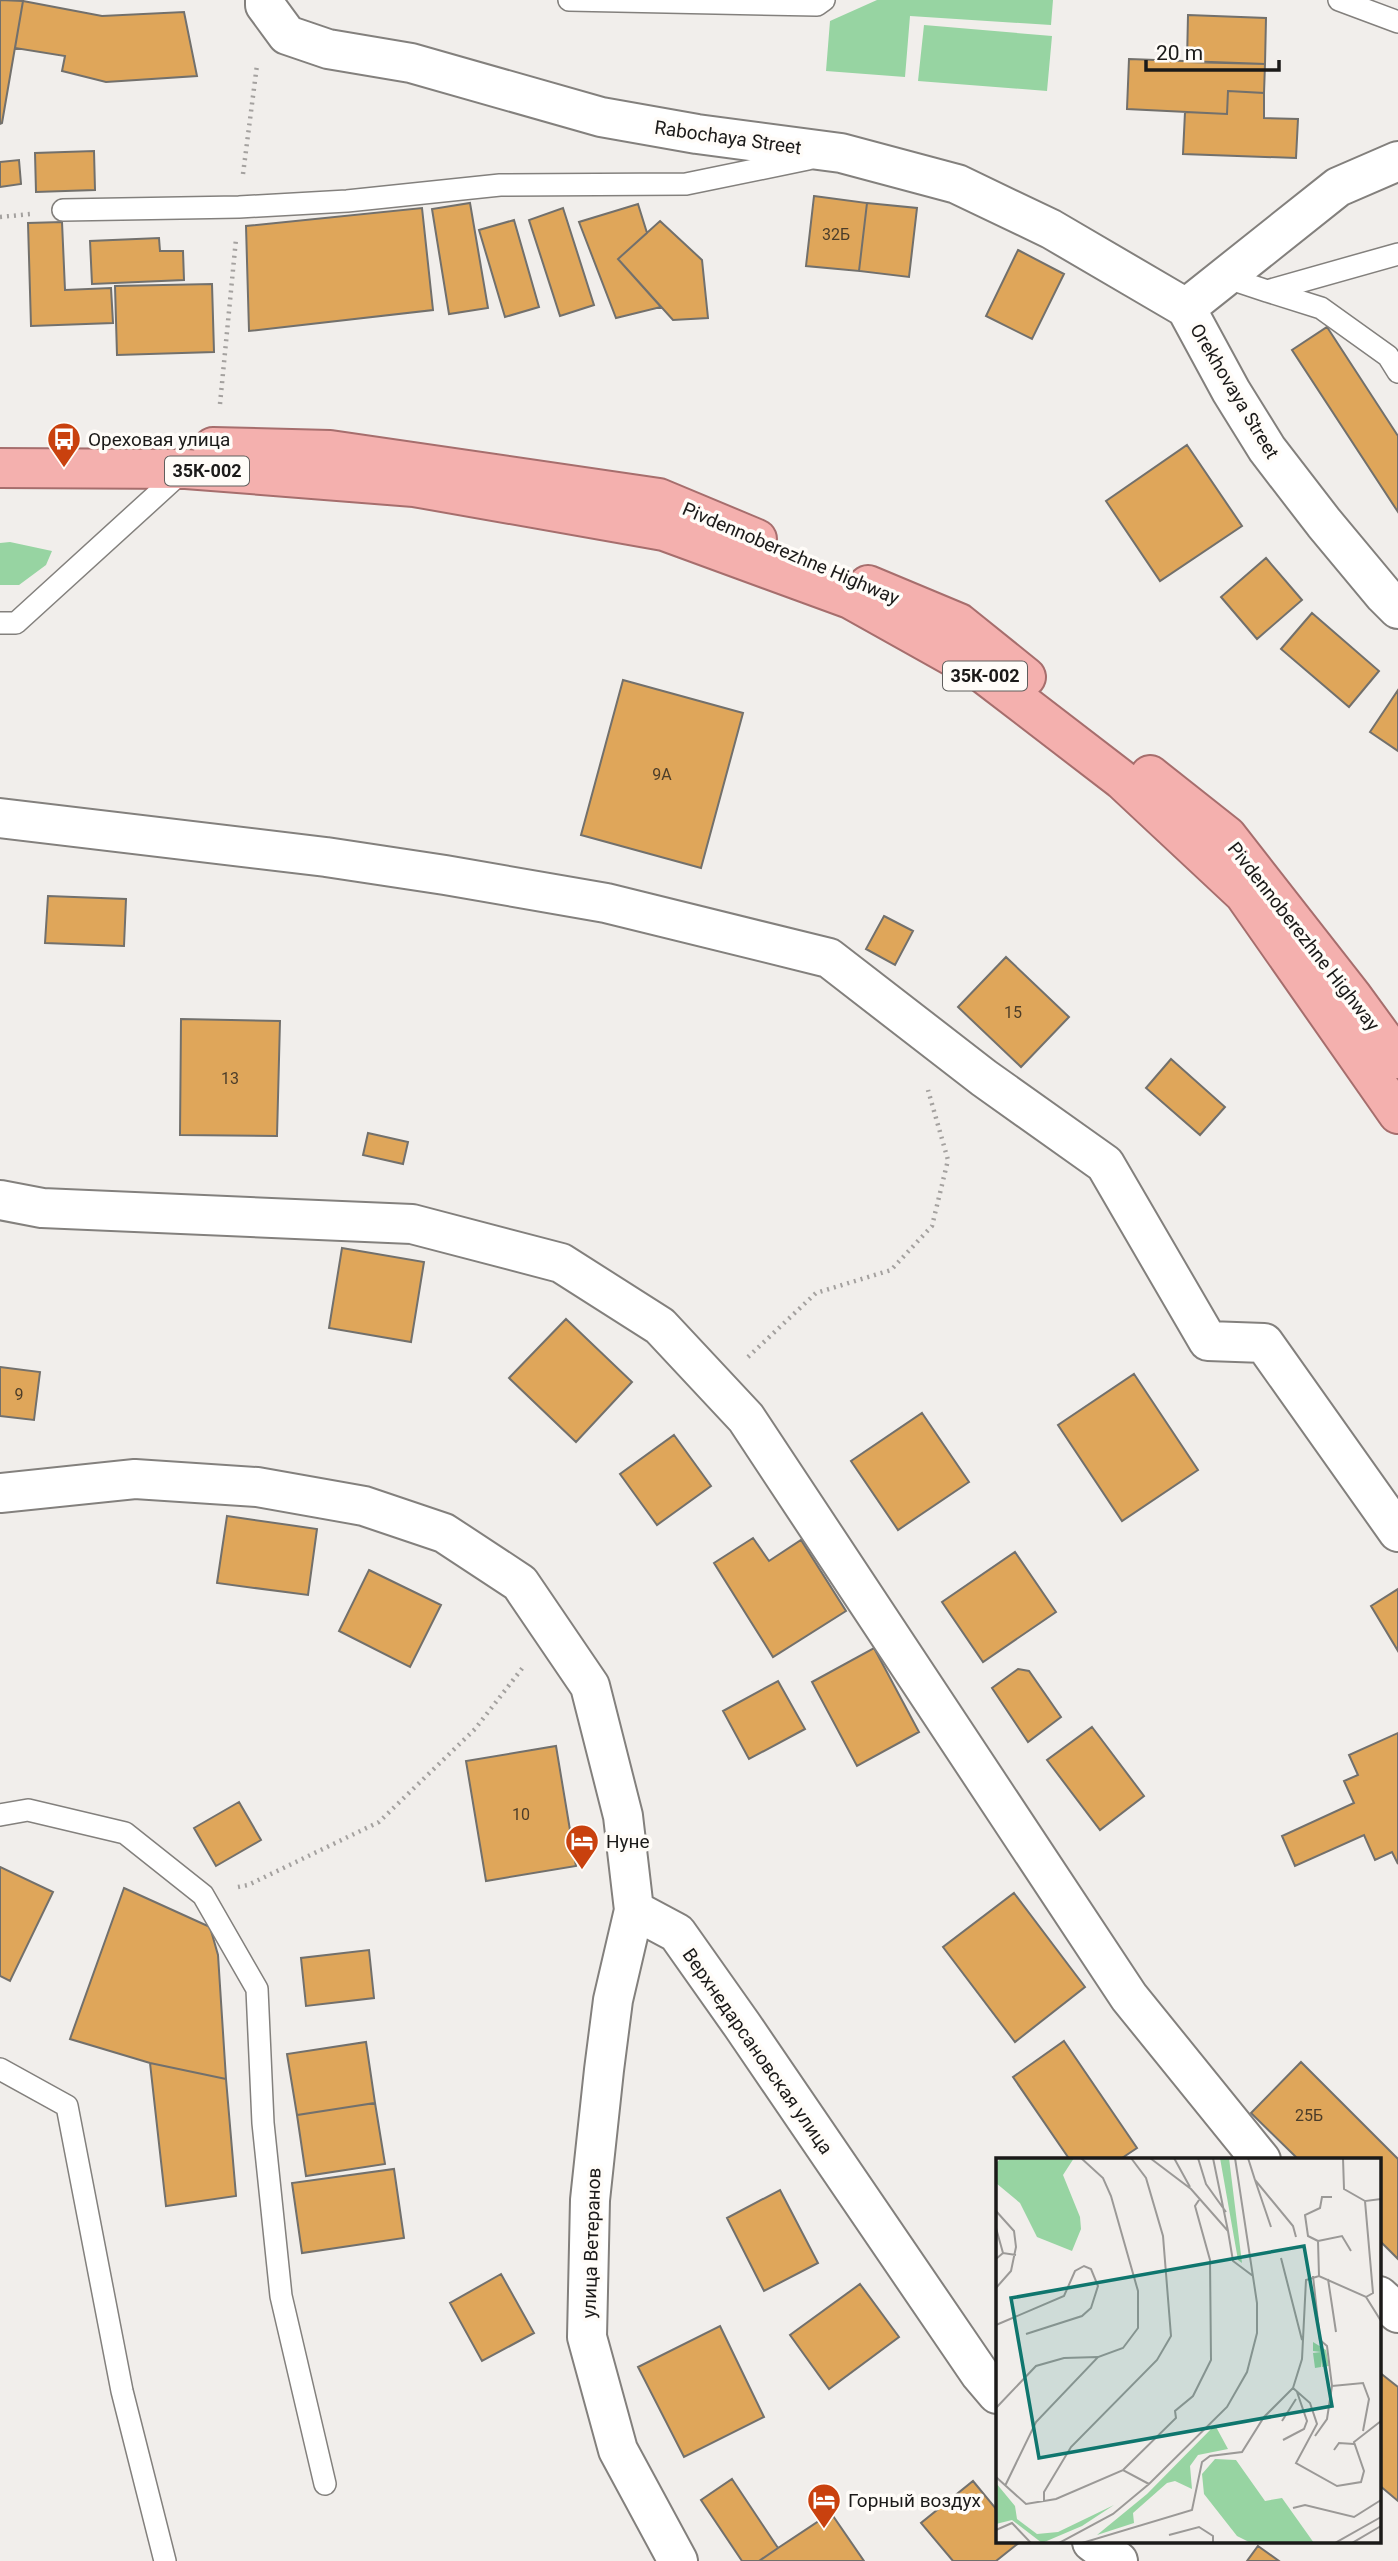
<svg xmlns="http://www.w3.org/2000/svg" width="1398" height="2561" viewBox="0 0 1398 2561" font-family="Roboto,sans-serif">
<style>
.green{fill:#97d4a2}
.building{fill:#dfa65a;stroke:#72706c;stroke-width:2}
.lines{fill:none;stroke-linecap:round;stroke-linejoin:round}
.service-casing{stroke:#83807d;stroke-width:24}
.minor-casing{stroke:#83807d;stroke-width:42}
.trunk-casing{stroke:#a66e6d;stroke-width:42}
.path{stroke:#a4a19f;stroke-width:4.5;stroke-dasharray:2 5;stroke-linecap:butt}
.service{stroke:#fff;stroke-width:21}
.minor{stroke:#fff;stroke-width:38}
.trunk{stroke:#f4b0ae;stroke-width:38}
.labels{text-anchor:middle;stroke-width:7;stroke-linejoin:round;paint-order:stroke}
.number-label{font-size:16px;fill:#4c3d29}
.shield{fill:#fffcf8;stroke:#5f5e5c;stroke-width:2}
.shield-label{font-size:18px;font-weight:bold;fill:#1b1a19}
.street-label{font-size:19px;fill:#1b1a19;stroke:#fffcf8}
.poi-label{font-size:19px;fill:#1b1a19;stroke:#fffcf8;text-anchor:start}
.inset-road{fill:none;stroke:#9b9997;stroke-width:2}
.view{fill:#0f766e;fill-opacity:0.15;stroke:#0f766e;stroke-width:3.5}
.inset-edge{fill:none;stroke:#1b1a19;stroke-width:3.5}
</style>
<rect width="100%" height="100%" fill="#f1eeeb"/>
<!-- green -->
<path class="green" d="M877,0H1053L1051,25L910,16L905,77L826,71L830,21Z
M924,25L1052,36L1047,91L918,81Z
M10,542L52,551L46,565L19,585H0V543Z"/>
<!-- building -->
<path class="building" d="M0,0L23,1L2,123L0,124Z
M23,1L102,16L184,12L197,76L106,82L62,71L65,56L15,48Z
M1188,15L1266,18L1265,64L1187,62Z
M1129,59L1265,64L1264,93L1228,91L1227,114L1127,109Z
M1228,91L1264,93V118L1298,119L1296,158L1183,154L1185,112L1227,114Z
M94,151L95,190L36,192L35,153Z
M19,160L21,184L0,187V162Z
M814,196L867,203L859,271L806,266Z
M470,203L488,308L449,314L432,209Z
M867,203L917,208L909,277L859,271Z
M638,204L647,233L618,259L661,307L616,318L579,222Z
M422,208L433,310L249,331L246,226Z
M563,208L594,305L560,316L529,220Z
M514,220L539,307L505,317L479,230Z
M660,221L702,260L708,318L673,320L618,259Z
M62,222L65,290L111,288L113,323L31,326L28,223Z
M159,238L160,251H183L184,280L92,284L90,241Z
M1018,250L1064,274L1032,339L986,316Z
M212,284L214,352L117,355L115,286Z
M1327,327L1398,436V512L1292,350Z
M1187,445L1242,526L1160,581L1106,501Z
M1266,558L1302,600L1257,639L1221,597Z
M1312,613L1379,671L1349,707L1281,649Z
M623,680L743,713L701,868L581,835Z
M1398,690V751L1370,732Z
M48,896L126,899L124,946L45,943Z
M884,916L913,931L895,965L866,949Z
M1006,957L1069,1017L1021,1067L958,1007Z
M181,1019L280,1021L277,1136L180,1135Z
M1171,1059L1225,1107L1200,1135L1146,1088Z
M368,1133L408,1142L403,1164L363,1155Z
M342,1248L424,1262L411,1342L329,1328Z
M566,1319L632,1382L576,1442L509,1378Z
M0,1367L40,1372L34,1420L0,1416Z
M1134,1374L1198,1470L1122,1521L1058,1425Z
M922,1413L969,1482L898,1530L851,1461Z
M674,1435L711,1486L657,1525L620,1474Z
M227,1516L317,1529L308,1595L217,1583Z
M753,1538L769,1561L801,1540L846,1611L773,1657L714,1563Z
M1015,1552L1056,1612L983,1662L942,1602Z
M369,1570L441,1605L410,1667L339,1631Z
M1398,1589V1651L1371,1606Z
M874,1648L919,1732L857,1766L812,1682Z
M1018,1669L1029,1671L1061,1717L1028,1742L992,1688Z
M778,1681L805,1729L749,1759L723,1711Z
M1092,1727L1144,1796L1100,1830L1047,1760Z
M1398,1733V1864L1392,1852L1375,1860L1364,1835L1295,1866L1282,1836L1354,1803L1344,1781L1358,1775L1349,1755Z
M556,1746L576,1866L486,1881L466,1761Z
M239,1802L261,1840L216,1866L194,1828Z
M0,1867L53,1892L10,1981L0,1976Z
M124,1888L210,1927L218,1955L226,2079L150,2063L70,2039Z
M1014,1893L1085,1987L1015,2042L943,1947Z
M369,1950L374,1998L306,2006L301,1958Z
M1064,2041L1137,2148L1119,2160H1070L1013,2077Z
M366,2042L375,2103L297,2115L287,2054Z
M1301,2062L1398,2159V2259L1379,2240V2160H1299L1251,2113Z
M150,2063L226,2079L236,2196L166,2206Z
M375,2103L385,2164L306,2176L297,2115Z
M394,2169L404,2238L302,2253L292,2183Z
M780,2190L818,2263L764,2291L727,2218Z
M501,2274L534,2333L482,2361L450,2303Z
M860,2284L899,2337L829,2389L790,2335Z
M720,2326L764,2417L684,2457L638,2367Z
M1379,2372L1398,2387V2501L1379,2485Z
M732,2479L778,2548L759,2561H742L701,2500Z
M973,2481L997,2510V2542H1020L996,2561H953L921,2523Z
M831,2513L864,2561H759L778,2548Z
M1258,2546L1279,2561H1247Z"/>
<g class="lines">
<!-- service casing -->
<g class="service-casing">
<path id="service" d="M569,0L817,5L824,0
M1339,0L1398,22
M63,210L239,207L347,201L500,185L686,184L808,159
M1225,277L1267,291L1398,254
M1267,291L1321,308L1388,356L1398,372
M0,623H16L184,470
M0,1815L28,1810L125,1833L203,1895L257,1989L263,2123L281,2296L325,2484
M0,2069L67,2106L122,2391L165,2561"/>
</g>
<!-- minor casing -->
<g class="minor-casing">
<path id="minor" d="M265,0V5L287,35L328,49L411,63L601,117L697,134L841,153L957,184L1051,229L1186,308
M1186,308L1231,391L1267,449L1324,523L1384,595L1398,609
M1186,308L1338,187L1398,161
M0,818L326,857L445,875L606,903L829,958L984,1078L1105,1164L1208,1341L1264,1343L1398,1532
M0,1200L42,1208L412,1224L561,1263L660,1326L746,1418L1129,1997L1261,2160
M0,1493L135,1479L257,1487L364,1506L444,1533L520,1583L590,1686L623,1816L634,1910L677,1933L742,2025L980,2374L997,2394
M634,1910L613,2000L604,2070L590,2200L587,2337L618,2450L678,2561
M1379,2296L1398,2313
M1092,2542L1118,2561"/>
</g>
<!-- trunk casing -->
<g class="trunk-casing">
<path id="trunk" d="M213,447L330,450L659,498L757,539
M0,468L186,469L414,487L664,531L850,599L984,674L1122,780L1244,894L1398,1114
M868,585L959,623L1026,677
M1150,775L1227,836L1352,996L1398,1059"/>
</g>
<!-- path -->
<path class="path" d="M243,174L257,65
M0,217L31,214
M220,404L236,239
M748,1357L816,1293L891,1270L932,1226L948,1160L928,1090
M238,1887L248,1885L379,1822L475,1729L524,1666"/>
<!-- service -->
<use href="#service" class="service"/>
<!-- minor -->
<use href="#minor" class="minor"/>
<!-- trunk -->
<use href="#trunk" class="trunk"/>
</g>
<!-- icons -->
<defs>
<g id="bus-pin" transform="scale(1.75)"><path d="M0 17L-7.5 6A9.5 9.5 0 1 1 7.5 6Z" fill="#c9410e" stroke="#fffcf8"/><path d="M-5-6H5V4H4V6H2V4H-2V6H-4V4H-5ZM-3.5-4V0h7V-4ZM-3.5 1.2v1.5H-2V1.2ZM2 1.2v1.5H3.5V1.2Z" fill="#fff"/></g>
<g id="hotel-pin" transform="scale(1.75)"><path d="M0 17L-7.5 6A9.5 9.5 0 1 1 7.5 6Z" fill="#c9410e" stroke="#fffcf8"/><path d="M-6-4.5h1.5V1H6V5H4.5V3h-9V5H-6ZM-4 0a1.8 1.8 0 1 1 3.6 0ZM.5 0V-2.5h3Q6-2.5 6 0Z" fill="#fff"/></g>
</defs>
<g fill-rule="evenodd">
<use href="#bus-pin" x="64" y="439"/>
<use href="#hotel-pin" x="582" y="1841"/>
<use href="#hotel-pin" x="824" y="2500"/>
</g>
<g class="labels">
<!-- number labels -->
<g class="number-label">
<text x="836" y="240">32Б</text>
<text x="662" y="780">9А</text>
<text x="1013" y="1018">15</text>
<text x="230" y="1084">13</text>
<text x="19" y="1400">9</text>
<text x="521" y="1820">10</text>
<text x="1309" y="2121">25Б</text>
</g>
<!-- shield labels -->
<g class="shield">
<rect x="165" y="456.5" width="84" height="29" rx="5"/>
<rect x="943" y="661.5" width="84" height="29" rx="5"/>
</g>
<g class="shield-label">
<text x="207" y="477">35К-002</text>
<text x="985" y="682">35К-002</text>
</g>
<!-- street labels -->
<g class="street-label">
<text transform="translate(728 137) rotate(8)" y="7">Rabochaya Street</text>
<text transform="translate(1235 391) rotate(59)" y="7">Orekhovaya Street</text>
<text transform="translate(791 553) rotate(23)" y="7">Pivdennoberezhne Highway</text>
<text transform="translate(1304 936) rotate(52)" y="7">Pivdennoberezhne Highway</text>
<text transform="translate(758 2051) rotate(55)" y="7">Верхнедарсановская улица</text>
<text transform="translate(591 2243) rotate(-88)" y="7">улица Ветеранов</text>
</g>
<!-- poi labels -->
<g class="poi-label">
<text x="88" y="446">Ореховая улица</text>
<text x="606" y="1848">Нуне</text>
<text x="848" y="2507">Горный воздух</text>
</g>
</g>
<!-- overview -->
<g transform="translate(996 2158)">
<rect width="385" height="385" fill="#f1eeeb"/>
<path d="M5,0H78L67,17L84,59L85,71L76,93L41,79L24,45L0,25V5ZM224,0H233L246,105L242,102ZM317,184L330,192L333,208L326,209L325,201V209L319,210L317,195L325,194L317,193ZM219,267L232,291L202,297L194,308L196,331L179,323L171,325L137,355L138,365L101,377L151,336ZM219,301L240,302L269,343L286,340L318,385H255L241,378L208,336L206,316ZM0,325L19,348L21,361L41,376L62,374L118,347L86,368L46,385L16,362L0,366Z" fill="#97d4a2"/>
<path class="inset-road" d="M154,0L195,31L232,73L237,103L257,118M178,0L194,29M202,0L210,26L230,54M217,0L232,73M252,0L259,22L297,68L300,79M347,0L348,31L369,43M259,22L275,69M0,53L18,73L20,89L15,113L0,130M0,70L7,95M322,83L346,78L355,93M285,100L306,182M0,101L7,95L20,97M317,118L324,182L331,188L336,228L331,261L319,278M323,118L322,83L312,78L309,57L324,50L326,39H336M332,121L340,174M370,139L385,163M0,167L68,138L79,113L88,108L95,111L102,128L95,150L86,158L30,176M336,228L367,225L373,241L367,273M297,230L306,201L310,122L323,118L370,139L377,135L369,43L385,41M297,230L314,245L321,266L300,305L341,328L365,324L368,313L358,284L385,263M0,250L40,208L68,200L102,199M286,263L300,241M287,282L308,271L311,263L301,234M338,292L343,285L358,286M127,312L180,260L179,253L197,238L215,202L214,102L199,48L203,42M0,319L30,346L60,341L127,312L153,326M9,328L40,264L102,199L127,190L142,170V133L115,38L107,20L85,0M48,343V334L75,289L161,202L175,178L167,78L150,20L135,0M297,350L309,347L358,359L385,342M0,372L16,365L35,385M173,377L203,369L217,378V385M63,385L117,356L153,326L231,249L251,214L261,175V145L239,0M86,385L196,352L206,304L214,298L246,294L268,259L297,230M339,385L385,359M356,385L385,368"/>
<path class="view" d="M308,88L336,248L43,300L15,140Z"/>
<rect width="385" height="385" class="inset-edge"/>
</g>
<!-- scale -->
<path d="M1146 60v10h133v-10" fill="none" stroke="#1b1a19" stroke-width="3.5"/>
<text x="1156" y="60" font-size="21" fill="#1b1a19" stroke="#fffcf8" stroke-width="5" paint-order="stroke">20 m</text>
</svg>
